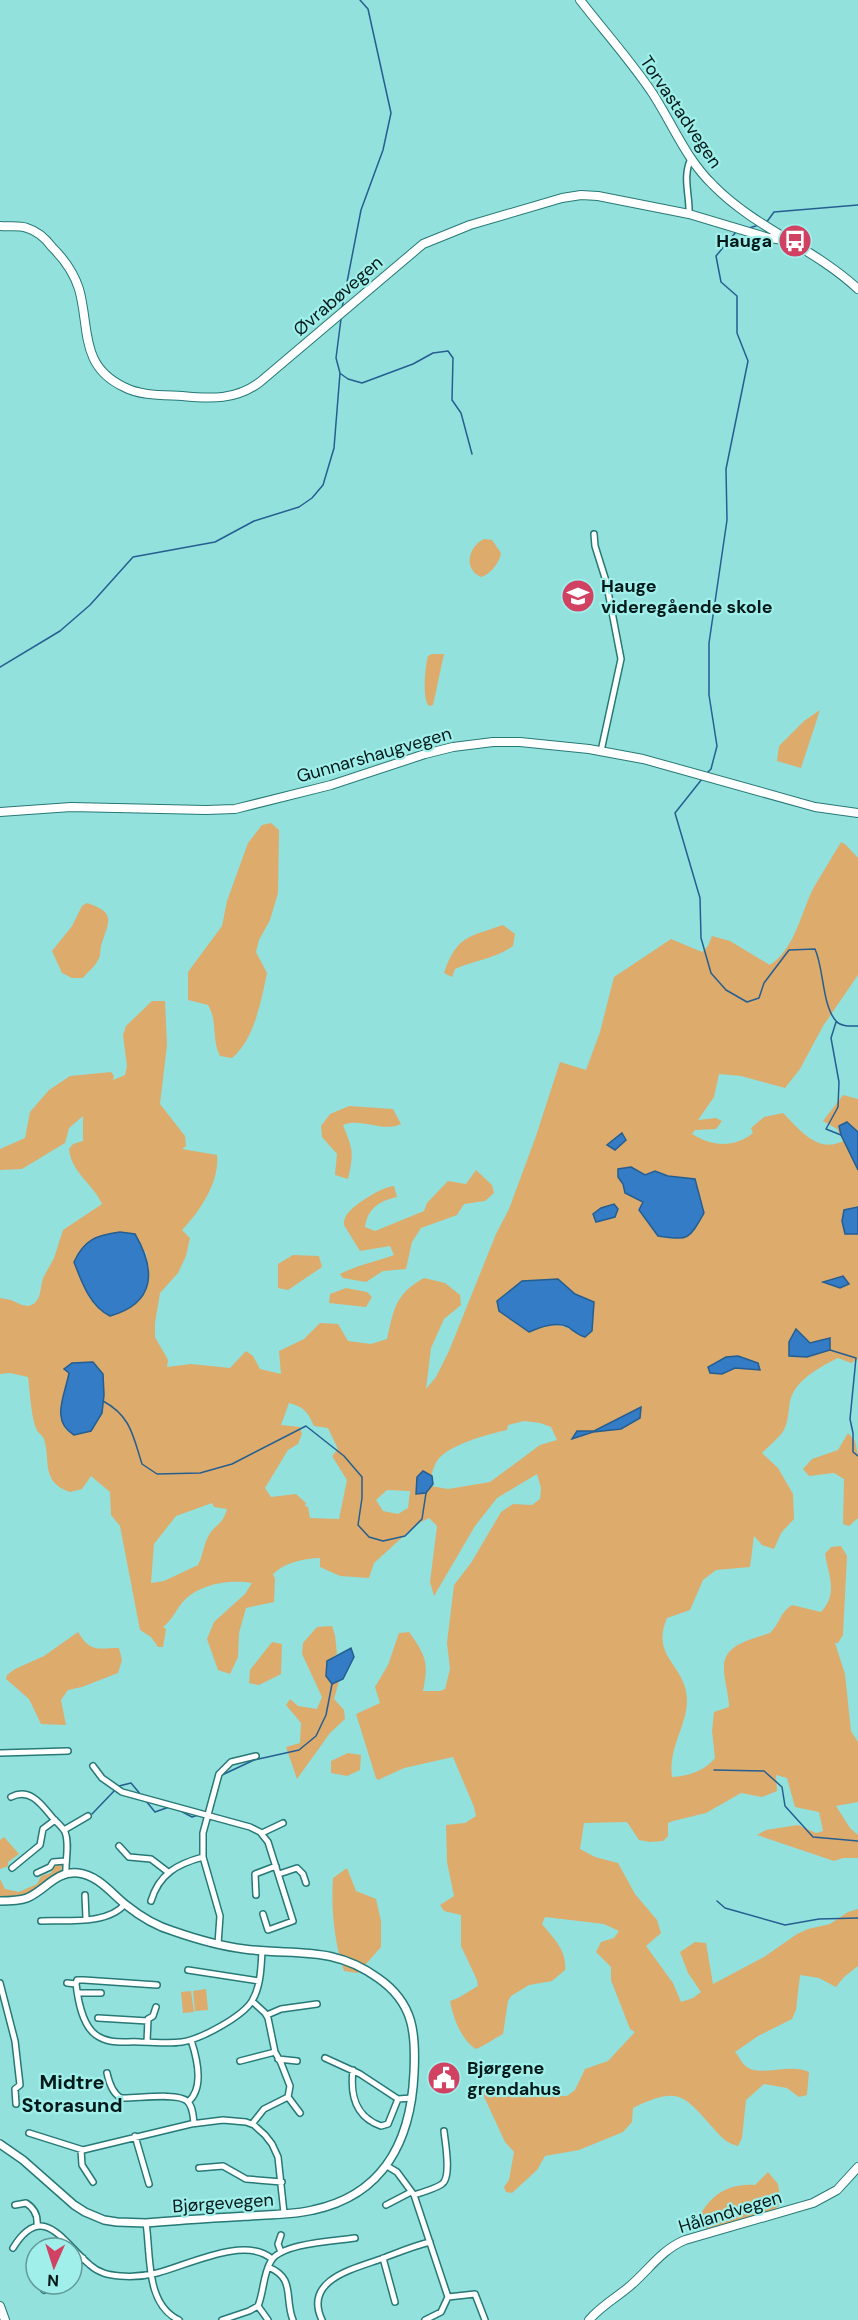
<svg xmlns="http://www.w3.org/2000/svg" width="858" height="2320" viewBox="0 0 858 2320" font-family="'DM Sans',sans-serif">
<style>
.green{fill:#ddab6c;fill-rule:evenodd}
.water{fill:#347cc5;stroke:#255e91;stroke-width:1.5}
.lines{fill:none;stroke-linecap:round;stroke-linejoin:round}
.stream{stroke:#255e91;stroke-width:1.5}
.minor-casing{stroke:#267976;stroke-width:8}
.tertiary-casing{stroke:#267976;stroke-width:10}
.secondary-casing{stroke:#267976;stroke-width:10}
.minor{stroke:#fff;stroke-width:5}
.tertiary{stroke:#fff;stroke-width:7}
.secondary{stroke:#fff;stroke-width:8}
.labels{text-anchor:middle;stroke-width:4.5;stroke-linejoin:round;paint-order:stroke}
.street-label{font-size:18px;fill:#011918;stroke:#a0efea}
.poi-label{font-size:18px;font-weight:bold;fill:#011918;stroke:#a0efea;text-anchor:start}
.neighbourhood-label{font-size:20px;font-weight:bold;fill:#011918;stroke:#a0efea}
</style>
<rect width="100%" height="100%" fill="#93e1dd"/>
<!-- green -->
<path class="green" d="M484,539L492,540L501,553C500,562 490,575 481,577C463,569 468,547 484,539Z
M432,654H444L433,705L429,706C422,699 425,667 428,656Z
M820,710L801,768L777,761L779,746L804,721Z
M271,823L279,830L278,893L270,920L259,940L256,952L267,973C261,1001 255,1038 232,1058L220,1056C211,1038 218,1021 208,1005L188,1000V972L222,926L227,901L248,843L262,825Z
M841,842L846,845L858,858V975L823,1026L800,1069L785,1088L741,1076L719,1074L714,1097L698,1120L716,1118L722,1121L716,1129L695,1130L692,1134C713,1147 734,1148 753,1133L751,1128L764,1117L783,1113C800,1130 818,1154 843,1141L837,1129L823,1121L843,1095L858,1099V1132L847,1122L841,1135L858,1170V1207L844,1210L858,1234V1359L851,1363L838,1358C820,1367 795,1380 790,1401C788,1412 789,1423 782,1433C776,1440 768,1447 762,1453L778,1468L793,1494L794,1519L781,1533L774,1549L762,1545L754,1536L750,1567L716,1570L703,1580L690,1610L667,1618C650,1658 686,1664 687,1700C687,1726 668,1748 672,1777C688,1776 705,1771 715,1758L712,1731L714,1712L729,1707C729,1694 724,1681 724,1668C723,1644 751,1640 770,1633C779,1625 780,1612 792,1605L821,1612C838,1594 829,1577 825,1554L831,1547L841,1546L847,1556L843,1635L838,1643H835L845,1674L851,1731L858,1742V1802L836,1806L850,1828L858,1835V1858H843L834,1861L757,1835L766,1830L798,1825L816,1833L823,1831L819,1812L795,1807L787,1778L776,1775L777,1791L762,1797L741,1793L706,1813L673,1821L668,1823V1836L663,1841L650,1842L639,1840L627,1822L584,1823L580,1849L595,1857L618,1863L635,1894L657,1920L661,1933L646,1946L673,1983L681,2002L693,1998L701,1992L688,1973L680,1952L695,1942L706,1943L713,1984L764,1957L797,1934L808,1929L830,1924L848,1912L858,1909V1966L844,1977L836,1987L819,1978L800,1975L796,2010L792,2019L758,2036L735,2052C739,2056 742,2064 747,2067C759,2077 791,2063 809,2072L807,2095L799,2097L787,2088L764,2084L746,2100L742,2138L738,2146C727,2143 723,2139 715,2130C684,2096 680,2085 633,2108L632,2122L623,2132L579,2150L545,2156L537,2170L512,2193L506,2192L504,2187L509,2180L514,2152L505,2142L480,2088L484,2084L510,2095L567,2096L575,2090L585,2069L608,2061L635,2032L630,2029L611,1980V1967L596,1952L601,1942L614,1938L619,1931L604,1924L545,1917L542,1924C554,1939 567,1950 565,1970L552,1981L529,1985L511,1996L508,2001L503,2034C495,2038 484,2046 476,2049C461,2040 453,2017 450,2001L458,1998L478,1986L477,1980L461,1946V1915L444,1911L440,1905L454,1896L447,1862L446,1825L465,1823L476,1816L474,1807L453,1757L404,1768L378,1780L376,1778L356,1714L380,1703L375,1687L388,1665L399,1633L409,1632C426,1656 429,1662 423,1691H440L445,1689L450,1669L447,1643L454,1585L471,1563L501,1512L513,1504L532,1505L540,1499L541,1488L537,1474L497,1498L475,1526L434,1596L430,1582L437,1526L429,1518L417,1524L374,1563L369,1578L340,1576L320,1567V1558C304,1558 284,1563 273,1574L275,1579L274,1602L246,1608L239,1633L238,1657L230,1674L218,1670L207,1639L214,1622L245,1594L252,1583C229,1579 197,1584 181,1604C175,1612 172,1620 163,1627L166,1629L163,1647H158L151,1637L140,1630L120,1526L111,1515L110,1492L91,1476L82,1489L70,1492C40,1482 51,1460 44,1439C43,1436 40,1434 38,1432C31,1421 30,1391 28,1377L10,1373L0,1374V1298L11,1300L22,1305L29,1306L35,1303L39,1297L43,1278L54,1258L63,1230L102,1204C93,1184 71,1172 69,1149L73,1144L83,1141V1116L69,1128L65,1143L22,1169L0,1170V1149L25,1138L30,1112L49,1090L70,1076L111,1072L114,1076L113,1080L125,1075L127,1066L123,1035L126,1026L152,1001H165L167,1045L160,1104L185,1136L186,1146L182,1149L217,1155C220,1181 200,1212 182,1230L190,1238L186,1256L178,1273L160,1293L155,1323V1337L168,1360L167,1367L191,1364L230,1368L246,1351L253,1356L260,1369L281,1374L279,1351L304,1339L320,1323L338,1324L348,1341L371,1344L387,1339C394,1309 395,1294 424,1278L445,1283L460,1295L461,1305L444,1319L431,1348L426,1389L436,1377L449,1351L496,1234L509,1209L536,1136L560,1062L586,1070L600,1032L614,977L671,939L702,952L708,946L712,936L730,941L770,965C795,949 801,912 814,887C823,872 832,857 841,842ZM655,1171L668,1176L695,1179L644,1202L625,1193L623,1184ZM146,1252L149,1276L83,1280L78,1272ZM558,1279L575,1294L594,1302L577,1334C560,1321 549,1324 529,1332L499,1311L497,1301L522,1281ZM738,1356L758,1363L760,1369L735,1368ZM69,1373L104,1395L102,1413L68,1432C53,1412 65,1395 69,1373ZM289,1403C304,1407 308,1412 314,1426L328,1428L338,1449L332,1456L347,1480L339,1519L310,1518L308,1507L305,1506L306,1503L296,1494L271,1497L265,1488L288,1450L298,1444L302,1434L300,1427L281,1425ZM524,1421L540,1423L551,1427L557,1440L540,1445L490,1482L448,1489L431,1486C431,1480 431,1471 437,1461C447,1445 489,1434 507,1430L508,1425ZM387,1490L410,1491L408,1508L398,1514L383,1511L376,1500ZM212,1503L214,1507L227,1509C222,1527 214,1524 208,1537C203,1546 203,1556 198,1565L164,1581L151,1583L154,1544L176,1516Z
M87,903C119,913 107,924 101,946C100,951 101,956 98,960C95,967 87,972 83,978H72L62,973L52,951L72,926L82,906Z
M503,925L515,934L513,946C495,959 475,960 455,969L452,977L444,973C457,935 469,937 503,925Z
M349,1106L393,1109L401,1124C383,1133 361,1117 343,1125C353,1150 354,1152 348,1179L335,1175L337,1154L322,1137L321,1126L330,1114Z
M476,1170L492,1185L494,1193L485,1201L464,1204L457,1215L421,1228L412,1242L406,1269L383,1271L366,1282L343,1278L340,1274C357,1265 376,1262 394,1255L390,1246L360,1251L344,1225C344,1222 344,1219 346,1216C351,1206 383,1186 394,1186L397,1197C379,1201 368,1208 365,1227L375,1231L424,1211L427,1203L448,1181L466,1184Z
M293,1255L319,1256L322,1267L288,1290L278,1288V1264Z
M346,1288L367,1292L372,1297L366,1307L329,1303L330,1294Z
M848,1433L855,1441L858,1455V1518L849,1526L843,1524L844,1479L834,1473L809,1476L803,1469L812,1459L838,1450Z
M332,1626L335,1635L337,1654L327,1661L332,1684L339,1681L334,1699L344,1710L345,1719L330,1733L297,1779L286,1747L300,1743L301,1723L286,1705L290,1699L298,1706L317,1709L322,1697L302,1654L303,1643L317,1627Z
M78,1632C91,1653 97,1648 119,1648L122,1660L118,1673L82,1687L68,1690L61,1700L66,1725L41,1724L29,1699L6,1679L7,1675L15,1669L44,1656Z
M272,1642L282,1644L281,1674L259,1685L249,1683L250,1670Z
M348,1753L361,1755L360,1770L347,1776L331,1773V1761Z
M4,1837L19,1854L8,1862V1866L0,1869V1840Z
M56,1863L62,1865L61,1871L22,1897H0V1879L5,1889L19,1892L37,1884L41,1876L51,1873Z
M347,1868L356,1891L376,1899L381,1921V1947L358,1973L344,1971C334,1941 331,1909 333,1878Z
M206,1989L208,2010L195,2011L193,1991Z
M191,1991L194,2012L183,2013L181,1992Z
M768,2172L778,2184L781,2202L774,2211L708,2229L696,2224C707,2197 726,2183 755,2185Z"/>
<!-- water -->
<path class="water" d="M847,1122L858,1132V1170L841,1135L839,1126Z
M622,1133L626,1140L615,1150L607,1145Z
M631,1167L645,1175L655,1171L668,1176L695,1179L704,1213C688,1241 689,1240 658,1236L639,1210L643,1202L625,1193L623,1184L618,1177V1169Z
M614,1204L618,1209L615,1217L596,1222L593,1214L601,1208Z
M858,1207V1234H845L842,1221L844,1210Z
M120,1232L135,1234C156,1270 156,1303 110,1316C90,1306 82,1283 74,1262C84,1240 96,1235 120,1232Z
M843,1276L849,1284L840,1288L823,1282Z
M558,1279L575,1294L594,1302L592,1331L585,1337C578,1335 574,1331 568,1327C557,1321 540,1327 529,1332L499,1311L497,1301L522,1281Z
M796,1329L810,1343L830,1338V1350L807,1357L789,1356V1342Z
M738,1356L758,1363L760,1370L735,1368L722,1374L710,1373L708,1367L726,1357Z
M93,1362L103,1374L104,1395L102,1413L91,1431L74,1435C50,1421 65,1395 69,1373L64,1369L72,1363Z
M641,1407L640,1418L621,1429L593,1432L572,1439L577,1431H594Z
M423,1471L432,1476L433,1484L426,1493L416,1494L417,1477Z
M351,1648L354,1657L343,1679L332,1684L326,1676L327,1661Z"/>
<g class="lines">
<!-- stream -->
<path class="stream" d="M766,223L774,212L858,205
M749,228L759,225
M342,308L361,210L383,150L391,113L368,9L360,0
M341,374L348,379L362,383L413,364L433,353L448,351L453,358L452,400L461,413L472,454
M0,667L60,631L90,605L133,557L215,542L254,521L299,507L312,498L323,485L334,448L340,373L336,358L341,319
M707,773L711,769L717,746L709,695V643L727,520L726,469L748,361L737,333V296L721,282L716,256L736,232
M702,779L675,813L700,898L701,938L711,973L726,990L747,1002L759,998L764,983L789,950L815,949C824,969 822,1005 836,1021C841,1027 850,1026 858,1026
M836,1022L831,1038L839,1082L838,1107L826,1129L841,1135
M830,1350L856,1358L850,1419L853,1433V1452L858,1456
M103,1401C131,1416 133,1436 142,1464L157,1474L200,1473L232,1464L306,1426L344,1456L362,1477V1498L358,1525L369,1537L383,1541L405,1536L422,1519L426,1493
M714,1770L764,1771L782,1787L785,1806L813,1837L858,1841
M222,1775L254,1760L299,1750L316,1736L326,1715L332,1684
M119,1786L131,1783L141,1795
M146,1801L155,1812L169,1807
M179,1810L192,1817L198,1815
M206,1812L213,1785
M92,1814L115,1790
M717,1901L725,1908L785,1925L819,1919L858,1918"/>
<!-- minor casing -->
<g class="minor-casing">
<path id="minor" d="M689,214C690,196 682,176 691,159
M594,534L595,546L606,581L621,659L601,751
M0,1753L68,1751
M93,1766L102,1778L122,1792L250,1827L260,1832L268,1842L293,1921L268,1930L263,1914
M11,1797C30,1787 42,1805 52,1817C56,1822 62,1826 65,1832C70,1844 65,1861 66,1874
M64,1830L88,1816
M262,1833L283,1823
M119,1846L129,1857L151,1859L168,1872
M12,1868L40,1845L43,1829L55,1820
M37,1873L50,1867L53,1862L66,1861
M279,1874L297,1868L303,1874L306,1883
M85,1895L86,1918
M256,1895L255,1874L276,1866
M151,1901C159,1874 177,1864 203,1857
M41,1921C66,1920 108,1925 125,1904
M218,1944L220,1916L203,1857V1833L219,1774L231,1762L256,1756
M188,1970L259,1981
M0,1983L15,2041L20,2085L15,2089L16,2104
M67,1983L76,1984L77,1980H84L157,1985
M76,1984C78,2000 82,2025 96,2035C110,2045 124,2041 140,2042C154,2042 168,2044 182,2042C201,2039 242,2017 252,2001C261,1986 261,1967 262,1951
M78,1993H101
M267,2015L281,2009L317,2004
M98,2018L148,2021
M147,2042L148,2019L153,2016L156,2007
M325,2058L360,2074L398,2099L412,2098
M278,2059L297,2061
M240,2061L275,2052
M353,2070C350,2095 355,2117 381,2126L388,2124L398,2099
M107,2073C109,2082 112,2093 121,2098C135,2099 177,2092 187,2101C193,2106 193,2116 194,2123
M288,2097L300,2113
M188,2102C205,2088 197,2058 191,2040
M252,2124L264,2109L288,2097L290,2086L281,2063L275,2052L268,2018L265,2013L252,2001
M29,2133L83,2150L191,2124L223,2120L246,2122L254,2125L265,2135L272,2144L278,2157L284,2213
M135,2136L149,2184
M81,2150L82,2165L93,2182
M387,2166L397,2172L414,2195L448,2297L441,2312L425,2320
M199,2168L223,2166L246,2179L282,2182
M414,2195C420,2193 437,2188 442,2184C452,2177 445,2142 444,2131
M15,2205L26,2203C34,2208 38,2215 37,2225
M386,2205L411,2192
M146,2223C151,2255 145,2304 179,2320
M13,2248C43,2199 64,2244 90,2265C99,2273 108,2275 120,2276C131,2277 145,2276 157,2273C186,2266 245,2235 272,2259
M281,2252L278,2244L281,2235
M383,2258L395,2302
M268,2267C296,2278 284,2298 293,2320
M72,2268L83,2258
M44,2290L51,2284
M448,2297L475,2294L485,2320
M258,2306C264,2291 263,2274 271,2261C281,2243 336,2241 355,2238
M258,2306L268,2320
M222,2320L249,2311L258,2306
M322,2320C303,2280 353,2269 381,2259C397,2253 413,2246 430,2242"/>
</g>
<!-- tertiary casing -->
<g class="tertiary-casing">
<path id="tertiary" d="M0,1901C9,1901 18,1901 27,1898C46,1890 55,1871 78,1873C98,1875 112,1894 126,1905C141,1917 156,1926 173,1931C196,1939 220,1946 244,1949C295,1956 332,1945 378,1978C414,2003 416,2033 414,2073C411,2140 384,2195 313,2210C293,2215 271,2214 250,2216C216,2218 181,2220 146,2223L117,2222L104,2220L85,2212L74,2205L23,2160L0,2144"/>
</g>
<!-- secondary casing -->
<g class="secondary-casing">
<path id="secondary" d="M580,0C604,31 631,61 653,94C673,125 686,159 713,185C755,228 814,248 858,289
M0,226C9,227 19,225 27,228C37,231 46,239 52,247C64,259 74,273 79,289C90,327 79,366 124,387C141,396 163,395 182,396C211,399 236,400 260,382L423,244L470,225L562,198L581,195L598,196L689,214L769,238L791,241
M0,812L71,807L206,810L235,809L331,785L425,754L453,747L493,742H520L589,749L643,759L815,807L858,813
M0,2306L5,2320
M589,2320C601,2306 616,2298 630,2286C649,2270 661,2250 685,2240L813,2203L837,2190L858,2167"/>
</g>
<!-- minor -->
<use href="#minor" class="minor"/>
<!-- tertiary -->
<use href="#tertiary" class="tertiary"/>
<!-- secondary -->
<use href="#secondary" class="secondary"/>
</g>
<!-- icons -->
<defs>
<g id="bus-disc" transform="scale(1.725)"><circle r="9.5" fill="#d14161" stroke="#a0efea"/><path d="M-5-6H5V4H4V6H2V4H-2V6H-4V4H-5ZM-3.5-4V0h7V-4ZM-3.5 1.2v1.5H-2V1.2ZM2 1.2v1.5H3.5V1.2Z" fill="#fff"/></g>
<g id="school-disc" transform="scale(1.725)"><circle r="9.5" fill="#d14161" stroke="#a0efea"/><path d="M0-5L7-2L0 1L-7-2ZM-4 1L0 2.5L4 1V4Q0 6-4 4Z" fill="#fff"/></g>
<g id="civic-disc" transform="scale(1.725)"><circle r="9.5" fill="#d14161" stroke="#a0efea"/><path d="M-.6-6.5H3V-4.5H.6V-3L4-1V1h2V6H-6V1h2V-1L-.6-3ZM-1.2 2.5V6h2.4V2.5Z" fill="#fff"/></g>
</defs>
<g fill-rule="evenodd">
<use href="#bus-disc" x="795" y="241"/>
<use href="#school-disc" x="578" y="596"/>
<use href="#civic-disc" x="444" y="2078"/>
</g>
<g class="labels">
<!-- street labels -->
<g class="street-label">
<text transform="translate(681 112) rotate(56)" y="6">Torvastadvegen</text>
<text transform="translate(338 296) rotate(-41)" y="6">Øvrabøvegen</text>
<text transform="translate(374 755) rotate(-16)" y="6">Gunnarshaugvegen</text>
<text transform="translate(223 2203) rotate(-4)" y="6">Bjørgevegen</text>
<text transform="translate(730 2212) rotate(-17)" y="6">Hålandvegen</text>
</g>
<!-- poi labels -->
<g class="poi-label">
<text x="772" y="247" text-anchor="end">Hauga</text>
<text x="601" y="592">Hauge<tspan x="601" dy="21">videregående skole</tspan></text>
<text x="467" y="2074">Bjørgene<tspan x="467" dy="21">grendahus</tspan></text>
</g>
<!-- neighbourhood labels -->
<g class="neighbourhood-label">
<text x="72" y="2089">Midtre<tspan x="72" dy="23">Storasund</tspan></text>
</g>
</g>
<!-- north arrow -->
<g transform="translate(54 2266) rotate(183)"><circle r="28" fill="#a0efea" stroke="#609996" stroke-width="1.5"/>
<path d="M0-4.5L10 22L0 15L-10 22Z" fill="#d14161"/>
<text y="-9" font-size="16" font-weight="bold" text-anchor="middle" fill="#011918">N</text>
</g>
</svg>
